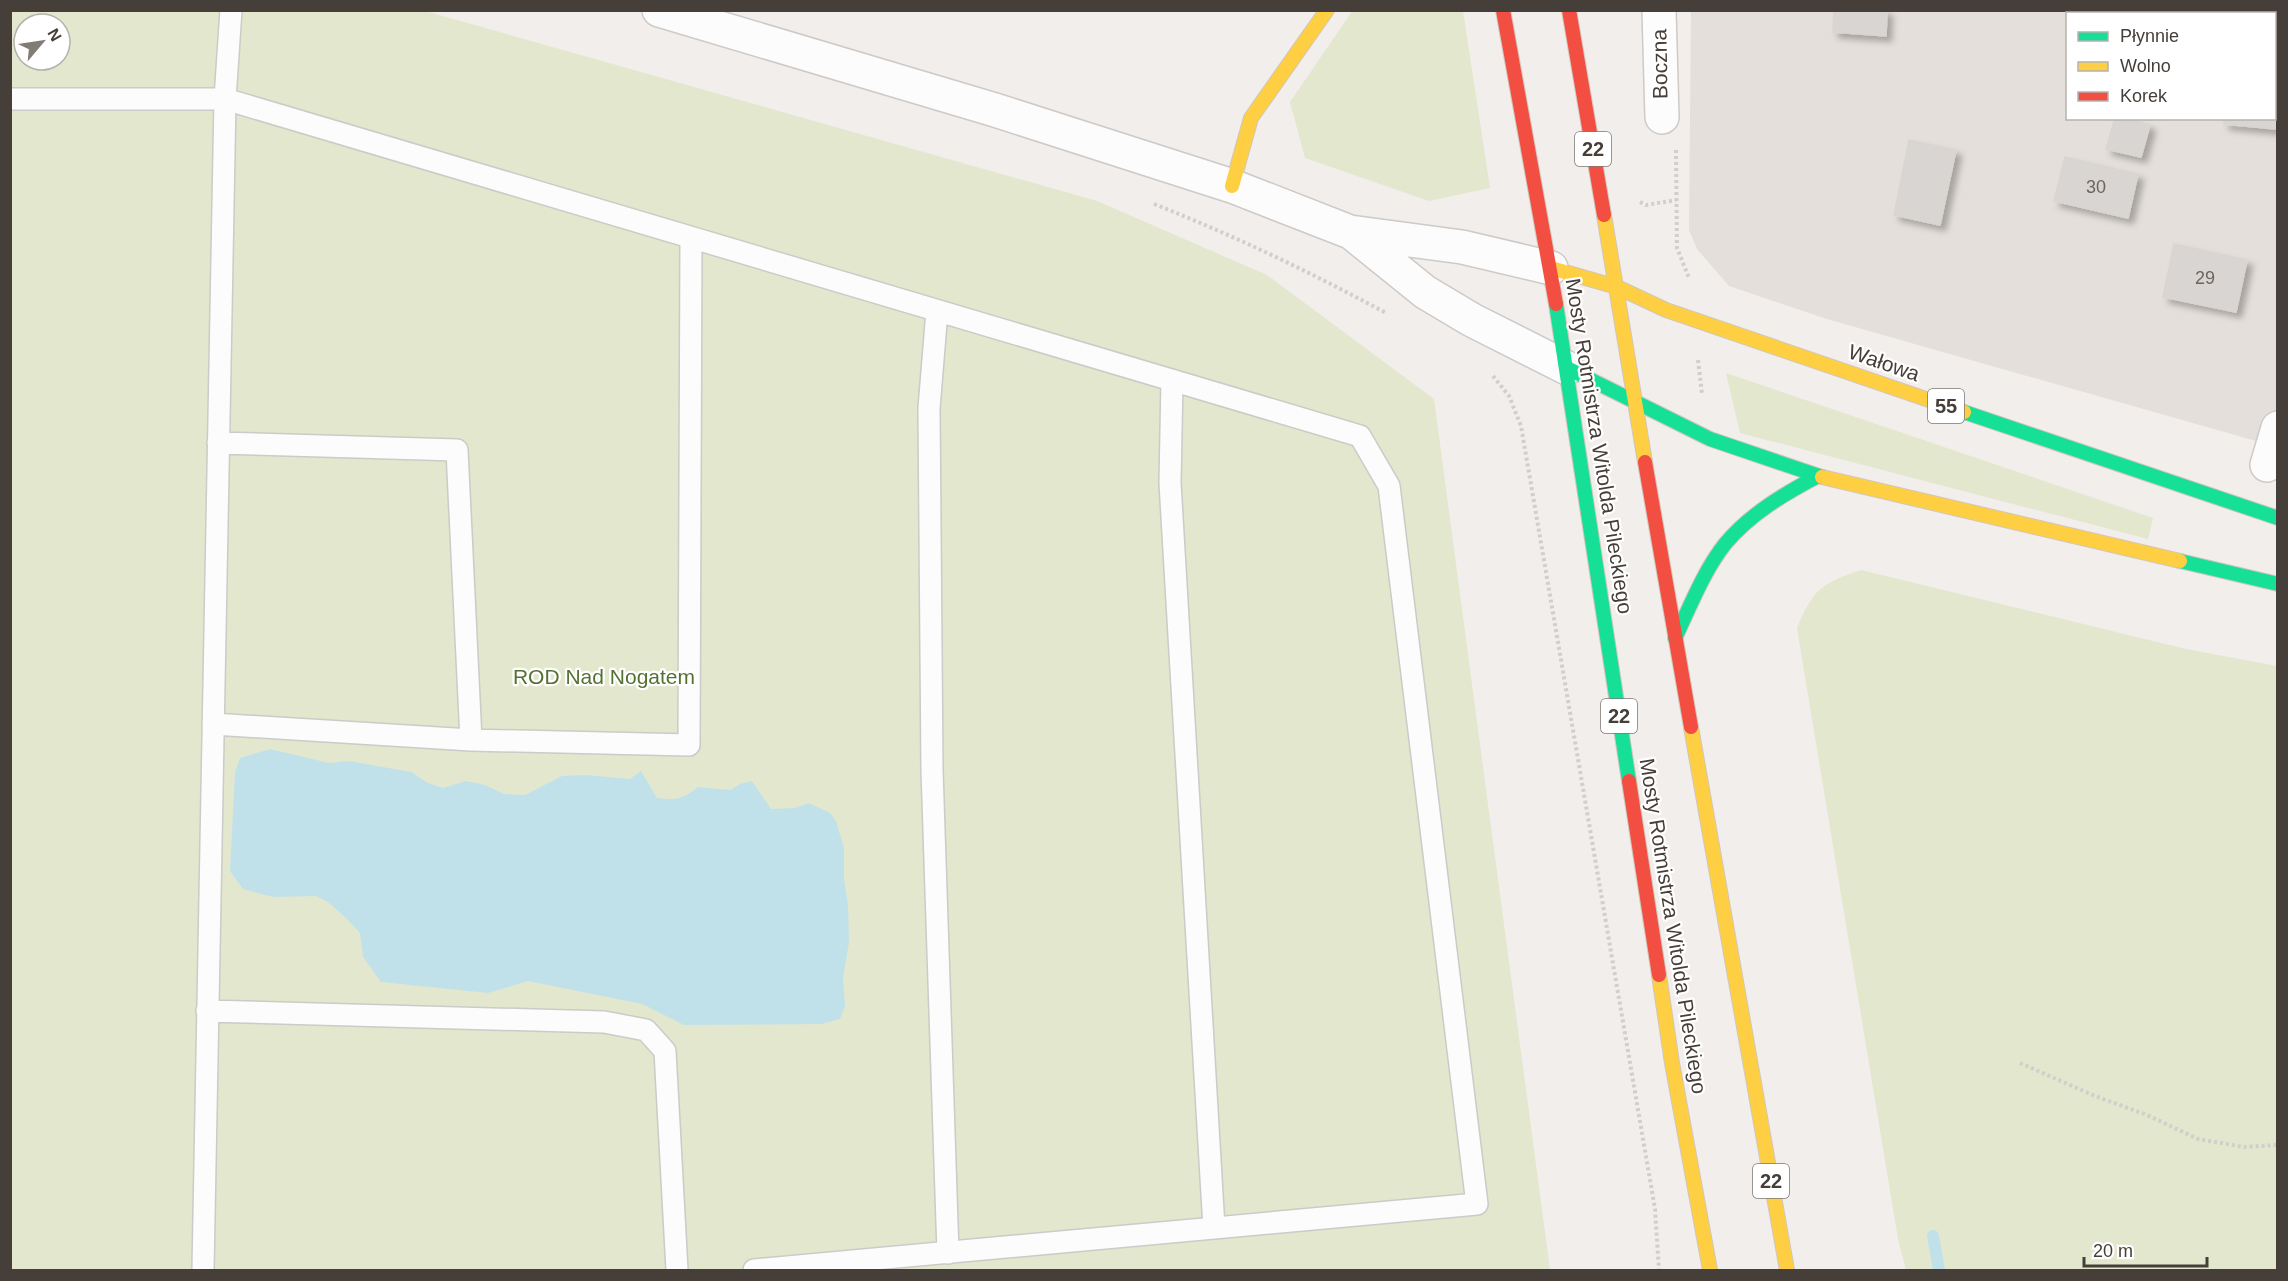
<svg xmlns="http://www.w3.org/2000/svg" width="2288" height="1281" viewBox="0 0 2288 1281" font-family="Helvetica,sans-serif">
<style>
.residential{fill:#e4dfda;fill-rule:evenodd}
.green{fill:#e3e7ce;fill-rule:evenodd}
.water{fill:#c1e1ea}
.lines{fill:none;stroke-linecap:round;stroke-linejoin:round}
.stream{stroke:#c1e1ea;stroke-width:12}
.building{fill:#d9d5d2;stroke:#d9d5d1;stroke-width:1.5;filter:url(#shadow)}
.lane-casing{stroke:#cdcac7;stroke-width:24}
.street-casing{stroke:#cdcac7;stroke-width:36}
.fast-casing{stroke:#d1c6bb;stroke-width:16}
.slow-casing{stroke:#d1c6bb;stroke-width:16}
.jam-casing{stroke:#d1c6bb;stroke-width:16}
.path{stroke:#d1cecb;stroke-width:4;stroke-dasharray:3 3;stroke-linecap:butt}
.lane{stroke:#fdfcfc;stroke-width:21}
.street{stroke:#fdfcfc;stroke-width:33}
.fast{stroke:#16e098;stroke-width:14}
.slow{stroke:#ffcf43;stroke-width:14}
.jam{stroke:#f24e42;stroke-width:14}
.labels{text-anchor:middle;stroke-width:4.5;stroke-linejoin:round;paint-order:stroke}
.number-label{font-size:18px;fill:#6c6560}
.shield{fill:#fff;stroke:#7e7874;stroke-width:1.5}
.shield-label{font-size:20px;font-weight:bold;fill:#463e38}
.street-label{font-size:21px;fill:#463e38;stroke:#fff}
.park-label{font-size:21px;fill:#557132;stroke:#fff}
</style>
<defs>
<filter id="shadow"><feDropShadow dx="5.5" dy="5.5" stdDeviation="3" flood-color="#0004"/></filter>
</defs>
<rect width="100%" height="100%" fill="#f1eeeb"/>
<!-- residential -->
<path class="residential" d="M1691,11H2277V447L1827,319L1729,286L1697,249L1689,230ZM2068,14H2274V118H2068Z"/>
<!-- green -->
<path class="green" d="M1353,10L1463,11L1490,188L1429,201L1305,158L1290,102Z
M10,11H425L1097,201L1267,275L1434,399L1550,1270H11ZM24,24H60V60H24Z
M1726,373L2153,518L2148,539L1740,433Z
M1861,570L2186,649L2277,666V1270H1906L1898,1239L1797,628C1814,588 1821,584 1861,570Z"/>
<!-- water -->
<path class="water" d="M270,749L329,763L349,761L411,772L428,783L443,788L466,781L485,785L504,794L525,795L562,776L586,775L630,779L641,771L657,798C676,800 682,800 698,787L730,790L740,784L752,781L771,809L795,808L809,803L830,813L836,821L844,848V879L848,905L849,942L843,979L845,1006L840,1019L822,1024L684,1025L642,1004L528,981L488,993L381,982L363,957L360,933L347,919L328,902L316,896L273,897L243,889L230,871L235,772L240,758Z"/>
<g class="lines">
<!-- stream -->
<path class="stream" d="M1933,1236L1939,1270"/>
</g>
<!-- building -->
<path class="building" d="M1834,10H1887L1886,36L1833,32Z
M2253,10H2278V21H2274V14H2252Z
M2274,71H2278L2275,129L2224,124V118H2274Z
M2115,118H2127L2150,125L2141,157L2106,149Z
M1909,140L1956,150L1940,225L1894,215Z
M2065,157L2138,174L2128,218L2054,201Z
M2174,244L2247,260L2236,312L2163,297Z"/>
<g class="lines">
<!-- lane casing -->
<g class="lane-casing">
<path id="lane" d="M10,99H225L1360,436L1389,486L1477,1204L754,1270
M937,311L929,408L932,770L948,1253
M1172,380L1170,483L1214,1228
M218,443L457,450L471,740
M213,724L471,740L689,745L691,238
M207,1011L604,1022L646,1030L665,1051L677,1270
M203,1270L225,99L231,10"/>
</g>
<!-- street casing -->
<g class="street-casing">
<path id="street" d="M659,10L995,110L1232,186L1350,232L1462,247L1551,268
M1659,10L1662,117
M1352,233L1425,292L1472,320L1567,368
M2267,465L2278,428"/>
</g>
<!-- fast casing -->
<g class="fast-casing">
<path id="fast" d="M1556,304L1629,781
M1567,368L1710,439L1822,477
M1964,412L2278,518
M2180,561L2278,584
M1675,638C1690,607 1703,572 1725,544C1750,514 1784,494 1818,476"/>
</g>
<!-- slow casing -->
<g class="slow-casing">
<path id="slow" d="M1232,186L1251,118L1327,10
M1604,215L1645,462
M1551,268L1617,287L1666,310L1964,412
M1822,477L2180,561
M1691,727L1787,1270
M1659,975L1672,1063L1710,1270"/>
</g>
<!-- jam casing -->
<g class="jam-casing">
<path id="jam" d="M1503,10L1556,304
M1569,10L1604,215
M1645,462L1691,727
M1629,781L1659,975"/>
</g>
<!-- path -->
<path class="path" d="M1676,150L1677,248L1689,278
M1640,202L1646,205L1676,200
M1154,204C1235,236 1310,272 1386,313
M1698,360L1702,394
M1493,376L1509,396L1521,426L1655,1209L1659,1270
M2020,1063L2095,1096L2147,1115L2198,1139L2244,1147L2278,1145"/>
<!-- lane -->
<use href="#lane" class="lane"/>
<!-- street -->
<use href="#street" class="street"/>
<!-- fast -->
<use href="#fast" class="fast"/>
<!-- slow -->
<use href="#slow" class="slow"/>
<!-- jam -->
<use href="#jam" class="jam"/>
</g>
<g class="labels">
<!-- number labels -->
<g class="number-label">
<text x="2096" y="193">30</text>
<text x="2205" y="284">29</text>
</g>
<!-- shield labels -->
<g class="shield">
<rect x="1575" y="132" width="36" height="34" rx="4.5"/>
<rect x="1928" y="389" width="36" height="34" rx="4.5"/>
<rect x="1601" y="699" width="36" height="34" rx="4.5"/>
<rect x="1753" y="1164" width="36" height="34" rx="4.5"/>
</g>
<g class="shield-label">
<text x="1593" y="156">22</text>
<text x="1946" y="413">55</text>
<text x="1619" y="723">22</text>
<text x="1771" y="1188">22</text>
</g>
<!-- street labels -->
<g class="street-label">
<text transform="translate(1660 64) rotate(-91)" y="7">Boczna</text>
<text transform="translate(1884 363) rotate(19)" y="7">Wałowa</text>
<text transform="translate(1599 446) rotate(81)" y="7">Mosty Rotmistrza Witolda Pileckiego</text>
<text transform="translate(1673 926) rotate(81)" y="7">Mosty Rotmistrza Witolda Pileckiego</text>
</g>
<!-- park labels -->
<g class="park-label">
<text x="604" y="684">ROD Nad Nogatem</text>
</g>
</g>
<!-- border -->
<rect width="2288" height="1281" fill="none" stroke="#463e38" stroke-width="24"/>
<!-- legend -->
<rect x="2066" y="12" width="210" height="108" fill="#ffffff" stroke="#b5b2af" stroke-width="1.5"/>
<rect x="2078" y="32" width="30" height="9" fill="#16e098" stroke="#b5b2af" stroke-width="1.5"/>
<text x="2120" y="42" font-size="18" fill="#463e38">Płynnie</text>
<rect x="2078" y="62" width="30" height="9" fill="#ffcf43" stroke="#b5b2af" stroke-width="1.5"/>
<text x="2120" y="72" font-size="18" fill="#463e38">Wolno</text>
<rect x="2078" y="92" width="30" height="9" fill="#f24e42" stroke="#b5b2af" stroke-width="1.5"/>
<text x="2120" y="102" font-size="18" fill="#463e38">Korek</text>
<!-- north arrow -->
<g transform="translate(42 42) rotate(61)"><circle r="28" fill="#ffffff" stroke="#b5b2af" stroke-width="1.5"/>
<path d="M0-4.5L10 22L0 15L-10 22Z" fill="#827c77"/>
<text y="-9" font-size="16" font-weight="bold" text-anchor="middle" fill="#463e38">N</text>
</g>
<!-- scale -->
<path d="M2084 1257v9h123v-9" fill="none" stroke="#463e38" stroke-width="3"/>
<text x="2093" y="1257" font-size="18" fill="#463e38" stroke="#ffffff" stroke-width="4.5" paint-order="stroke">20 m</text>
</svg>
